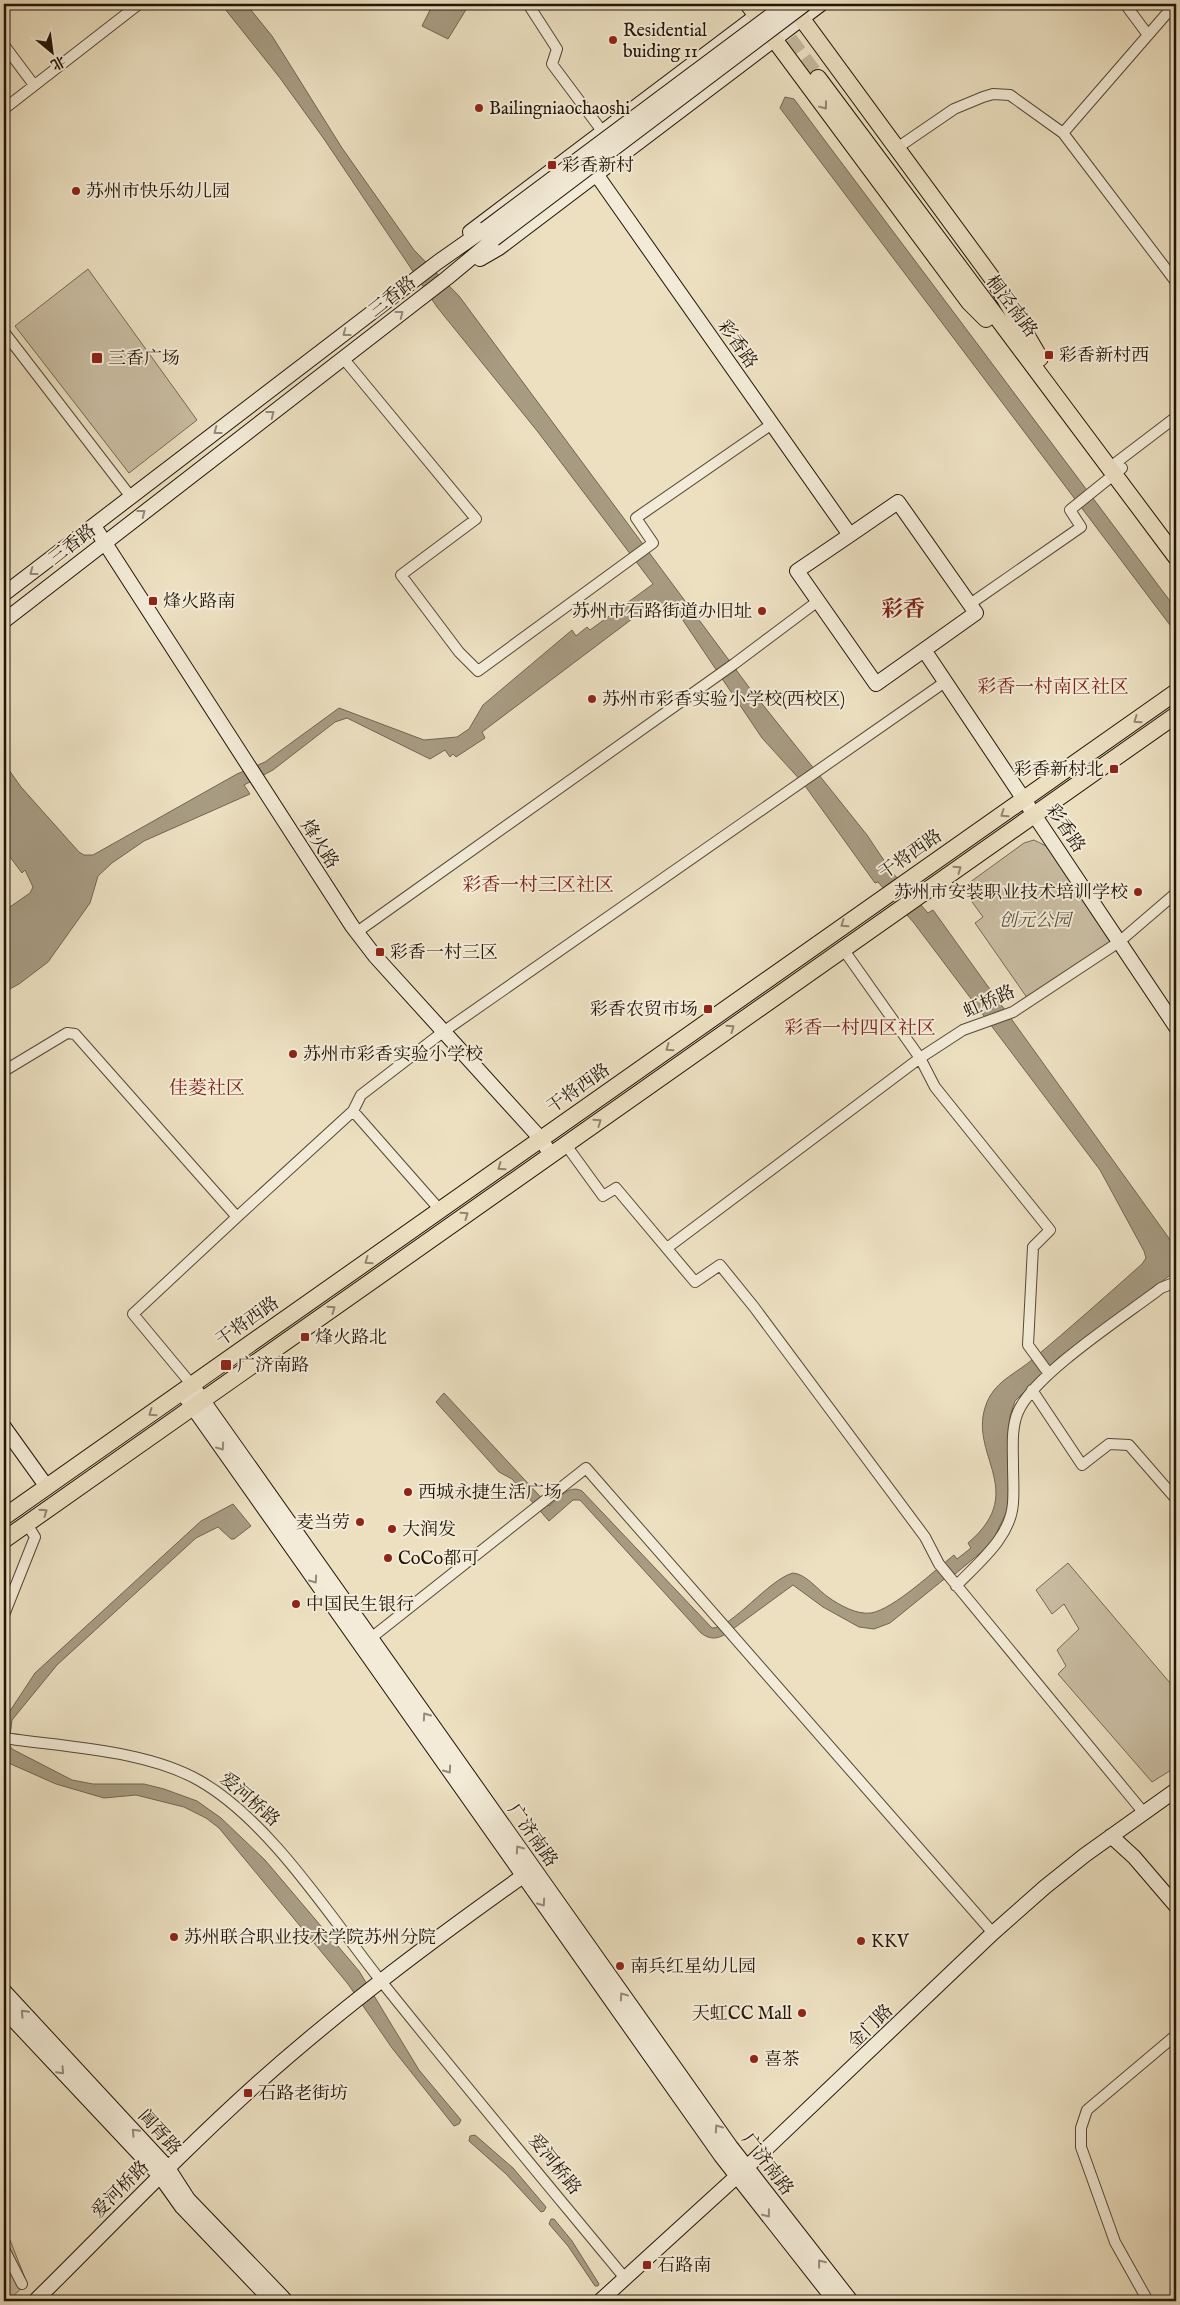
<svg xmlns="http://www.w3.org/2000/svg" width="1180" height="2305" viewBox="0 0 1180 2305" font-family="'IM FELL English','Noto Serif SC',serif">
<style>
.green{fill:#c9bda2;stroke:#756955}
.water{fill:#a79b82;stroke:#716551}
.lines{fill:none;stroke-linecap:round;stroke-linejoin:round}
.primary-tunnel{stroke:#c3b79c;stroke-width:16;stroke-dasharray:16 8;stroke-linecap:butt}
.street-casing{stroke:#544836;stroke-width:12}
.secondary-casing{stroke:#211508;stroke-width:16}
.primary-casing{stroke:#211508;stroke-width:18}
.street{stroke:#f3ebd7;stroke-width:10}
.secondary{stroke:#f3ebd7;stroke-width:14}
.primary{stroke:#ece0c1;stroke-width:16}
.secondary-bridge-casing{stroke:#211508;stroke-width:16;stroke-linecap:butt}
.secondary-bridge{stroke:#f3ebd7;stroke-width:14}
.oneway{stroke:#91856e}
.oneway2{stroke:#948b7a}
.poi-dot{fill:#8f2418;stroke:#f3ebd7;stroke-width:2}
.labels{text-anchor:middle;stroke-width:4;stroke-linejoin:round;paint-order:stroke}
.poi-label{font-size:18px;fill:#211508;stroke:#f3ebd7;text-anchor:start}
.street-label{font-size:18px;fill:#211508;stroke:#f3ebd7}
.park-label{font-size:18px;font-style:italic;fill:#5c503e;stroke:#f3ebd7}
.neighbourhood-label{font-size:19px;fill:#7a1f14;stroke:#f3ebd7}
.district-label{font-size:22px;font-weight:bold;fill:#7a1f14;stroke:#f3ebd7}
</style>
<rect width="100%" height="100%" fill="#ece0c1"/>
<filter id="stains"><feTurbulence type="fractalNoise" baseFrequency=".004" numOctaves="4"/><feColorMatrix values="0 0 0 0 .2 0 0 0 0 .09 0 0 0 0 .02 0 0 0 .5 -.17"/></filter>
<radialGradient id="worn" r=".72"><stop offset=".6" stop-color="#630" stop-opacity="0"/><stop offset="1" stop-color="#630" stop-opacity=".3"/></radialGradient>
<!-- green -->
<path class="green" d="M88,269L197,420L129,473L15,326Z
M1034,840L1048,847L1112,942L1028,999L975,923L983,917L962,888L1024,843Z
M1068,1563L1176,1690V1767L1152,1782L1058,1674L1066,1666L1057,1650L1079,1629L1064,1604L1052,1614L1036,1590Z
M4,2225L27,2283L9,2300L4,2294Z"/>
<!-- water -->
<path class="water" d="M221,4H246L272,36L342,148L414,250L459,296L751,690L867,835L891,871L928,913L933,910L1176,1248V1271L1058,1358L1015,1401L1010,1416L1008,1509L991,1544L955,1574L953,1572L890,1623L874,1629L859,1627L823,1607L793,1585L726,1634C717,1639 710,1640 701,1633L580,1500H573L549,1521L512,1479L499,1472L436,1402L444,1393L549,1506C559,1498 569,1484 582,1491L712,1628C731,1629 769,1579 793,1573C806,1574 818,1590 828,1597C839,1605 857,1615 871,1613C894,1609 935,1570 954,1555L957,1559L971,1548L968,1543C1033,1488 960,1451 990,1396C1000,1379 1018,1372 1033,1359C1070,1328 1106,1296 1142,1264L1146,1258L1144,1251L1100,1170L914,923L878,882L875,883L803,783L762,738L676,610L658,604L644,610L482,732L485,738L456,757L453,754L450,757L445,750L430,759L347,718L335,722L273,770L244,785L250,794L144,841L112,863L98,876L90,903L48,962L19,984L4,992V911L30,893L33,887L25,870L22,873L4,849V763L21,787L79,852L84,855H93L237,774L265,762L339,708L424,740L457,737L469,729L483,705L572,630L576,636L587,627L590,630L653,584L538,432L437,307L324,139L280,78Z
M433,4H459L467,8L448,39L422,26Z
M785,97L794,99L820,134L1176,609V633L780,108Z
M233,1504L251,1526L234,1539H231L218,1527L196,1538L57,1665L12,1720L9,1744L12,1749L72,1780L93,1784H144L164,1789L197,1801L221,1818L265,1860L359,1971L419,2070L461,2120L459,2124L454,2126L392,2048L348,1984L219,1828L206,1818L184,1807L136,1795L104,1798L56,1784L4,1761V1720L35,1673L201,1521Z
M475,2135L513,2168L546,2207L544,2211L541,2212L506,2174L469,2141L470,2136Z
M551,2219H554L572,2241L599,2284L598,2286H595L568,2246L549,2224Z"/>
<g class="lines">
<!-- primary-tunnel -->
<path class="primary-tunnel" d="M775,20L818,78"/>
<!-- street casing -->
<g class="street-casing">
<path id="street" d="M528,4L557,49L552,64L602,131
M1125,4L1148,35
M4,45L34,85
M4,109L139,4
M1063,133L1175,4
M897,148L954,109L983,97L993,94L1010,95L1063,133L1176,282
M4,332L131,497
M343,358L476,519L401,575L459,652L478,671L653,543L636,518L772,424
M1109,468L1176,417
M970,604L1081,527L1070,510L1122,468
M357,932L734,664L818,601
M843,949L920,1058L963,1030L1013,1012L1119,942L1176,893
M4,1071L67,1033L75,1034L237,1217L133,1314L192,1385
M353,1111L361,1095L443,1032L945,682
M566,1145L603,1196L616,1188L695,1282L720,1265L754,1307L925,1537L939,1564L1144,1813
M237,1217L353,1111L440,1210
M667,1248L920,1058L935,1087L1050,1230L1033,1247L1028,1345L1049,1374
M1032,1390L1082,1465L1109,1444L1129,1445L1176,1499
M956,1586C979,1562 1011,1537 1013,1503C1014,1490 1013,1477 1013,1465C1013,1448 1011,1428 1018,1412C1034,1374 1126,1315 1161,1288L1176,1282
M4,1615L35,1537L27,1524
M371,1638L586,1468L993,1933
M4,1738C65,1747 147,1750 200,1781C270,1821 331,1918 381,1981C461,2081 543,2179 624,2277
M4,2249L22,2284
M1148,2301L1115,2242L1081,2147V2128L1087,2110L1176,2035"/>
</g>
<!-- secondary casing -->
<g class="secondary-casing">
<path id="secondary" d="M596,174L850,535L797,571L876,684L924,650L1176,1027
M470,232L772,4
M480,259L499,248L821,4
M94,526L352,926L375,956L541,1139L551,1155
M850,535L898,502L976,613L924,650
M4,594L438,262L485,229
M4,621L447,278L494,239
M192,1385L731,2147L851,2301
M182,1392L721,2156L835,2301
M4,1427L47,1487
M1111,1836L1134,1857L1176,1906
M4,1991L168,2168L188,2199L286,2301
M4,2010L160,2176L182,2207L272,2301
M35,2301C109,2228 181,2152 259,2082C344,2006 437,1937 530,1871
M600,2301L747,2167L993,1933L1045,1887L1085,1855L1176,1790"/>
</g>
<!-- primary casing -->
<g class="primary-casing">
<path id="primary" d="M748,4L969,302L986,319
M791,4L995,282L1040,358
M818,78L1176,557
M4,1517L1176,692
M4,1540L1176,715"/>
</g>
<!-- street -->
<use href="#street" class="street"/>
<!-- secondary -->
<use href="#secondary" class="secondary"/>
<!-- primary -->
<use href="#primary" class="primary"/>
<!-- secondary-bridge casing -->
<g class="secondary-bridge-casing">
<path id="secondary-bridge" d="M485,229L786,4
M494,239L805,4"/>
</g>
<!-- secondary-bridge -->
<use href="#secondary-bridge" class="secondary-bridge"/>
</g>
<!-- one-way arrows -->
<defs><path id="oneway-chevron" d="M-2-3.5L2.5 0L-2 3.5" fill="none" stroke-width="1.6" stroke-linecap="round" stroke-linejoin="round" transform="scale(1.25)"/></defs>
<g class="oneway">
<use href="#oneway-chevron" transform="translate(824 106) rotate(53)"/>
<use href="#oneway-chevron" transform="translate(1137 720) rotate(145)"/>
<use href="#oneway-chevron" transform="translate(1004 814) rotate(145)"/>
<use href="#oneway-chevron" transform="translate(958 869) rotate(-35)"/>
<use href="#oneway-chevron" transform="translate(844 924) rotate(145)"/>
<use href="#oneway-chevron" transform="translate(731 1028) rotate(-35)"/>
<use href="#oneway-chevron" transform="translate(669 1048) rotate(145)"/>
<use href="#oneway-chevron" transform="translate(598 1122) rotate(-35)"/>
<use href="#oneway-chevron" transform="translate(501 1167) rotate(145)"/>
<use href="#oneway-chevron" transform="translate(465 1215) rotate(-35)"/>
<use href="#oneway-chevron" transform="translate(368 1261) rotate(145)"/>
<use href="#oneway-chevron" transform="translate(332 1309) rotate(-35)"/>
<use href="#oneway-chevron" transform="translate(152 1413) rotate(145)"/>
<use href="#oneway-chevron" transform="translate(44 1512) rotate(-35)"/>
</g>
<g class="oneway2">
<use href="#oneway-chevron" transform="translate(400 314) rotate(-38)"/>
<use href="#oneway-chevron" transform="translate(346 333) rotate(143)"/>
<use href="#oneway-chevron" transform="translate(271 414) rotate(-38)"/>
<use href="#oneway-chevron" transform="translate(217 431) rotate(143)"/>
<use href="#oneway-chevron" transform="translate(142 513) rotate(-38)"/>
<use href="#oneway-chevron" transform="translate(33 572) rotate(143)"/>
<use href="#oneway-chevron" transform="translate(221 1447) rotate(55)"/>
<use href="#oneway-chevron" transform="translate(314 1580) rotate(55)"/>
<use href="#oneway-chevron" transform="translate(426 1716) rotate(-125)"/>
<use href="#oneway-chevron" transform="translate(448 1770) rotate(55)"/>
<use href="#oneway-chevron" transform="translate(519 1849) rotate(-125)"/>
<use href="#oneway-chevron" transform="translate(542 1903) rotate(55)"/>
<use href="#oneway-chevron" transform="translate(623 1996) rotate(-125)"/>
<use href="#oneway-chevron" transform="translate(24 2013) rotate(-133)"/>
<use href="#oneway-chevron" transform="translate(61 2071) rotate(47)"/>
<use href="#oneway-chevron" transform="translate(718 2128) rotate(-125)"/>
<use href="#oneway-chevron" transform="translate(135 2132) rotate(-133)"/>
<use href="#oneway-chevron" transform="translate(767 2214) rotate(52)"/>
<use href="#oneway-chevron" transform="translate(821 2263) rotate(-128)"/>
</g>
<!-- markers -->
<g class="poi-dot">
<circle cx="613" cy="40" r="5"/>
<circle cx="479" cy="108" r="5"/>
<rect x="547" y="160" width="10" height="10" rx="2.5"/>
<circle cx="76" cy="191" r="5"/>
<rect x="1044" y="350" width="10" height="10" rx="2.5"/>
<rect x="91" y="352" width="12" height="12" rx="2.5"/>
<rect x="148" y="596" width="10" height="10" rx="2.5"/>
<circle cx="762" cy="611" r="5"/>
<circle cx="592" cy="699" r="5"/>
<rect x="1109" y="764" width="10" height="10" rx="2.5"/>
<circle cx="1138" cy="892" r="5"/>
<rect x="375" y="947" width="10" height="10" rx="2.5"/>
<rect x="703" y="1004" width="10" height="10" rx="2.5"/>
<circle cx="293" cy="1054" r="5"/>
<rect x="300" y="1332" width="10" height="10" rx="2.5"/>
<rect x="220" y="1359" width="12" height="12" rx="2.5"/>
<circle cx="408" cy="1492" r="5"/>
<circle cx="360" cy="1522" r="5"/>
<circle cx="392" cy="1529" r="5"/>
<circle cx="388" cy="1558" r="5"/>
<circle cx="296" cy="1604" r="5"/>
<circle cx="174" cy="1937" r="5"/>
<circle cx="861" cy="1941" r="5"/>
<circle cx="620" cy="1966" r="5"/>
<circle cx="802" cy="2013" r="5"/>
<circle cx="754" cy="2059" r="5"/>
<rect x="243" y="2088" width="10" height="10" rx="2.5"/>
<rect x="642" y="2260" width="10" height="10" rx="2.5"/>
</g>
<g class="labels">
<!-- poi labels -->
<g class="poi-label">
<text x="623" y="36">Residential<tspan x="623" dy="21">buiding 11</tspan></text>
<text x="489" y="114">Bailingniaochaoshi</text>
<text x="562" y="171">彩香新村</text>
<text x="86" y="197">苏州市快乐幼儿园</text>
<text x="1059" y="361">彩香新村西</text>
<text x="108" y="364">三香广场</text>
<text x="163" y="607">烽火路南</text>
<text x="752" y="617" text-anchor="end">苏州市石路街道办旧址</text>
<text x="602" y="705">苏州市彩香实验小学校(西校区)</text>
<text x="1104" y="775" text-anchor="end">彩香新村北</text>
<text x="1128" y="898" text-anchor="end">苏州市安装职业技术培训学校</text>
<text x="390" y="958">彩香一村三区</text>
<text x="698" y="1015" text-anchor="end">彩香农贸市场</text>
<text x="303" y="1060">苏州市彩香实验小学校</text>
<text x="315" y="1343">烽火路北</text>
<text x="237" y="1371">广济南路</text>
<text x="418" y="1498">西城永捷生活广场</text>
<text x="350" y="1528" text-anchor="end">麦当劳</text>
<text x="402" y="1535">大润发</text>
<text x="398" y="1564">CoCo都可</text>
<text x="306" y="1610">中国民生银行</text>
<text x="184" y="1943">苏州联合职业技术学院苏州分院</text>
<text x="871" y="1947">KKV</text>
<text x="630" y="1972">南兵红星幼儿园</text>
<text x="792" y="2019" text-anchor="end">天虹CC Mall</text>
<text x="764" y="2065">喜茶</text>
<text x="258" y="2099">石路老街坊</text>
<text x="657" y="2271">石路南</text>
</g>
<!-- street labels -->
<g class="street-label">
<text transform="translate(392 296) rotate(-38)" y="6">三香路</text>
<text transform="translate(1012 306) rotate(53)" y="6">桐泾南路</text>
<text transform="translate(738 344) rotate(55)" y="6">彩香路</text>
<text transform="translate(72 544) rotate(-38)" y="6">三香路</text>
<text transform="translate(1066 828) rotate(56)" y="6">彩香路</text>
<text transform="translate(320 844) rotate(57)" y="6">烽火路</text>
<text transform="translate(910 854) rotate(-35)" y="6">干将西路</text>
<text transform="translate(989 1001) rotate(-24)" y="6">虹桥路</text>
<text transform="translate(578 1088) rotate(-35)" y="6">干将西路</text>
<text transform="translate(247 1321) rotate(-35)" y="6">干将西路</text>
<text transform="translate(250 1799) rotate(41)" y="6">爱河桥路</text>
<text transform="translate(533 1835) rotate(55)" y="6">广济南路</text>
<text transform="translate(870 2026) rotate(-44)" y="6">金门路</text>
<text transform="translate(160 2132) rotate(48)" y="6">阊胥路</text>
<text transform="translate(555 2164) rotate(51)" y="6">爱河桥路</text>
<text transform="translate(768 2164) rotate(53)" y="6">广济南路</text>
<text transform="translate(120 2189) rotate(-45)" y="6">爱河桥路</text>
</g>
<!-- park labels -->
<g class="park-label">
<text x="1035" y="926">创元公园</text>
</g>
<!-- neighbourhood labels -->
<g class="neighbourhood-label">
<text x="1053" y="693">彩香一村南区社区</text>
<text x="538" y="891">彩香一村三区社区</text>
<text x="860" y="1034">彩香一村四区社区</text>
<text x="207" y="1094">佳菱社区</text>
</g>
<!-- district labels -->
<g class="district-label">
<text x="903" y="616">彩香</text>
</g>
</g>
<!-- margin -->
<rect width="1180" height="2305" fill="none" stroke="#ece0c1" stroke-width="20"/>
<rect x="5" y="5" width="1170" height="2295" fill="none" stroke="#211508" stroke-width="2.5"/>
<rect x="10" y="10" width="1160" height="2285" fill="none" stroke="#211508"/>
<!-- north arrow -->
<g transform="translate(52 52) rotate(151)" stroke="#f3ebd7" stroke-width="4" paint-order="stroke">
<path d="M0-4L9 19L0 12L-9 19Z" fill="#211508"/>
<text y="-8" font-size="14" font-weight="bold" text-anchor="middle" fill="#211508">北</text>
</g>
<rect width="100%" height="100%" filter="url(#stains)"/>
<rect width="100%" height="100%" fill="url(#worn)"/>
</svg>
